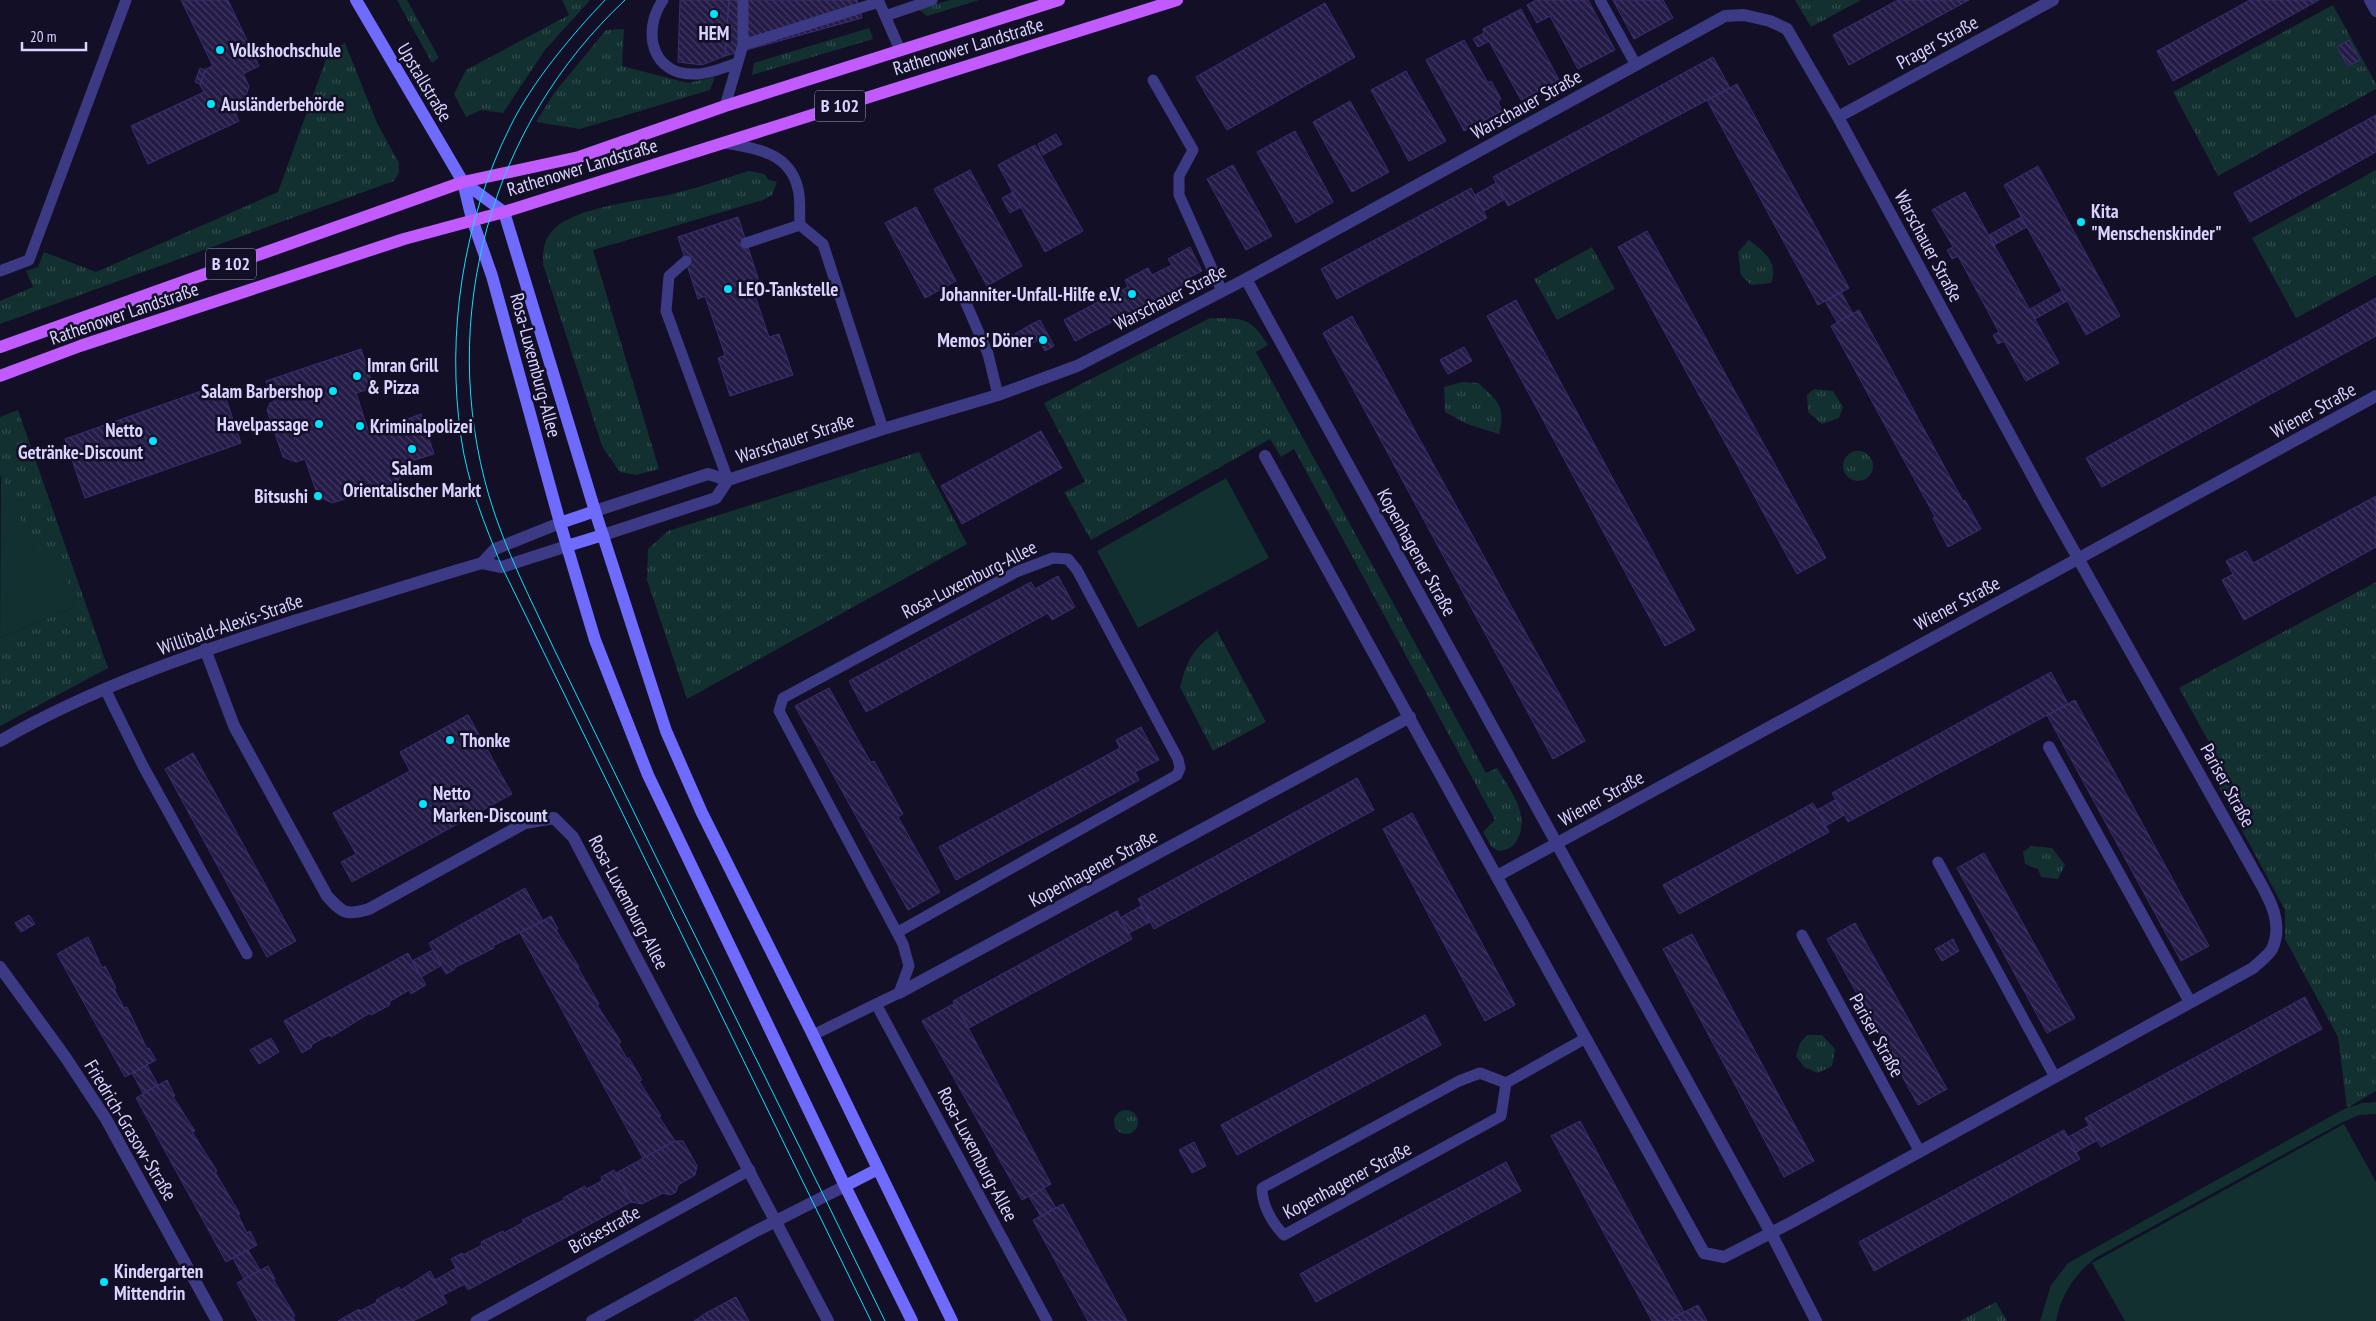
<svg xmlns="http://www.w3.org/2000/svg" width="2376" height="1321" viewBox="0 0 2376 1321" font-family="'PT Sans Narrow',sans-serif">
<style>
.grass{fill:url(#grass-tufts)}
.pitch{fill:#12302f}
.building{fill:url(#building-back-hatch);stroke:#3b2d73}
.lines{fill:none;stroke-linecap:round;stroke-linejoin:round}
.lane{stroke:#3d3a85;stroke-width:11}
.street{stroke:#3d3a85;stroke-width:12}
.secondary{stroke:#6f6bff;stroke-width:12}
.primary{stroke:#c25bff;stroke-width:12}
.tram{stroke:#00e5ff;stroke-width:1}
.poi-dot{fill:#00e5ff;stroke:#130f26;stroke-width:2}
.labels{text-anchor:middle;stroke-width:5;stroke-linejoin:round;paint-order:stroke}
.shield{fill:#130f26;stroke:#9e99be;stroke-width:1}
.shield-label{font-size:18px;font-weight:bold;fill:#d9d4ff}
.poi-label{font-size:19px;font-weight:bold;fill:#d9d4ff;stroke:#130f26;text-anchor:start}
.street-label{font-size:19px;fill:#d9d4ff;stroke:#130f26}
</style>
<defs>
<pattern id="grass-tufts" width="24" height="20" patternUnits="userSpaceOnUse" patternTransform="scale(1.25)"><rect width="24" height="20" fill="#12302f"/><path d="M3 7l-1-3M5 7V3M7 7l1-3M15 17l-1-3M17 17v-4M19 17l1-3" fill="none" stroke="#344d4e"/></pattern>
<pattern id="building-back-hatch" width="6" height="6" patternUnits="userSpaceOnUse" patternTransform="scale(1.25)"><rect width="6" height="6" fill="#241b47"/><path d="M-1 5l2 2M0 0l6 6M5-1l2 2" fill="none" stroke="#433b63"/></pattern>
</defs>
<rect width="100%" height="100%" fill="#130f26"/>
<!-- grass -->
<path class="grass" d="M397,0H407L439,58L432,63Z
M562,0H590L545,50L503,113L481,110L466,117L454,94L466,70L569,15Z
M950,0H979L927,16L918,9Z
M1795,0H1861L1811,27Z
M2333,5L2376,84V89L2218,176L2173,92Z
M869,28L873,39L752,75L754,63Z
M624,29L622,66L688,83L715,77L710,90L580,129L536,122L554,93L606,30Z
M345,43L377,123L399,163V173L394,181L0,324V301L33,287L26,271L38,267L44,252L96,272L278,192L329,51Z
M2376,170V275L2296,318L2252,238Z
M749,171L764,174L769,180L777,182L772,195L763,200L593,250L659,469L636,475L620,472L602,446L543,264C543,249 544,239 554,229C576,207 638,201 668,195C695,189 722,179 749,171Z
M1749,240C1764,252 1779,262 1771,283L1751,285L1741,275L1738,252Z
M1592,247L1615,289L1557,320L1534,279Z
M1210,318C1243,319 1249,315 1268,345L1256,352L1486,773L1497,768C1509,788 1529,813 1519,836C1515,846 1509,850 1498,851L1491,846L1483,832L1495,820L1294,449L1281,457L1270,439L1091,540L1064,492L1085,482L1044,403Z
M1462,382L1478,383C1498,401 1506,406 1499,434L1467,424L1445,412L1444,387Z
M1814,389L1833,391L1843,407L1839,418L1822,424L1808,412L1807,395Z
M18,410L108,668L0,726V638L74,607L35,552L0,475V417Z
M1843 466a15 15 0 1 1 30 0a15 15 0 1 1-30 0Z
M919,452L967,544L687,699L647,580L648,549L668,531Z
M2376,582V1091L2347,1108L2338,1037L2285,939V910L2204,760L2215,753L2179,688Z
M1217,631L1266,722L1213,751L1180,687C1187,659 1194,648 1217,631Z
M2031,846L2052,848L2065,865L2058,879L2041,877L2038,869L2025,864L2023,852Z
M1807,1035H1822L1835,1049L1832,1066L1818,1073L1804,1067L1796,1056L1800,1043Z
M1114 1122a12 12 0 1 1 24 0a12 12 0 1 1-24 0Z
M1996,1302L2007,1321H1960Z"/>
<!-- pitch -->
<path class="pitch" d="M1,475L35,552L59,553L74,607L0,638Z
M1226,478L1269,558L1138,628L1097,551Z
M2376,788C2376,801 2369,813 2369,827C2370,842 2376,855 2376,870C2361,844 2359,814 2376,788Z
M2376,1102V1114L2359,1115L2341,1123L2097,1257C2075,1273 2061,1295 2056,1321H2040L2051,1285L2068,1263L2342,1110L2362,1103Z
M2344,1124L2376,1182V1321H2125L2092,1263Z"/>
<!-- building -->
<path class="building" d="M181,0H228L259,66L243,74L249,86L245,99L232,106L239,121L148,164L131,126L204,92L200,85L206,69L213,66Z
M680,0H729L725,56L702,65L678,62Z
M729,0H857L862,18L725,56Z
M1536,0H1588L1615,50L1578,69L1550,16L1537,23L1527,5Z
M1613,0H1663L1673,18L1634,39Z
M1898,0H1969L1849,65L1833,35Z
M2250,0H2319L2173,81L2157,51Z
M1325,3L1355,57L1227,130L1196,77Z
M1521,9L1559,80L1521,100L1489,41L1478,47L1473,39L1484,33L1483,29Z
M1464,40L1488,83L1491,81L1501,99L1498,101L1502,111L1464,131L1426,60Z
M2349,40L2360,60L2348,66L2337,47Z
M1713,57L1730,88L1508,206L1493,177Z
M200,68L205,70L200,84L195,82Z
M1406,71L1446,141L1409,161L1371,90Z
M1737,84L1849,288L1818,305L1707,100Z
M1350,101L1389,172L1352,192L1313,122Z
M2376,115V152L2250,222L2234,193Z
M1295,131L1333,202L1296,223L1257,152Z
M1056,134L1062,144L1043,155L1038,144Z
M1035,145L1083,231L1045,252L998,165Z
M1233,165L1272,236L1246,250L1207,179Z
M2038,166L2120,316L2086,335L2004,185Z
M970,170L1022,266L987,286L934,189Z
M1496,183L1505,199L1484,211L1475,195Z
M1471,188L1487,218L1337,299L1321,269Z
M1013,192L1021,207L1010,213L1002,198Z
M1965,192L2059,363L2026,381L2004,341L1998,344L1993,335L1999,332L1958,256L1952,259L1947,250L1953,247L1932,210Z
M916,207L956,281L925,298L885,223Z
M738,217L759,281L751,284L769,337L779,334L793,375L730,396L718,358L725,355L705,296L698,299L678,237Z
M2021,217L2027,227L1994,245L1989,235Z
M1647,231L1826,558L1797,574L1618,247Z
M1190,247L1202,271L1182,281L1184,285L1075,341L1064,320L1098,302L1095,296L1115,285L1118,292L1128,287L1125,280L1148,268L1152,275L1172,265L1168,259Z
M2062,291L2067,301L2035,319L2030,309Z
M1841,292L1853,314L1837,322L1825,301Z
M2376,298V336L2102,487L2086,458Z
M1516,300L1695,630L1665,646L1487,316Z
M1859,310L1963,501L1965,500L1981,529L1948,547L1933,518L1935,517L1831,326Z
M1352,316L1585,741L1553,759L1323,333Z
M1040,320L1054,346L1045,351L1030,325Z
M1030,325L1038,340L1021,350L1013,335Z
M1464,347L1472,361L1448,374L1440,360Z
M361,349L374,388L356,393L369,433L421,414L434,454L398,465L402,474L397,482L332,503L318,496L305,459L296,462L283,457L267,410L270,403L274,402L266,381Z
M221,384L241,443L85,498L65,439Z
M1041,431L1062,468L962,524L941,486Z
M2376,496V547L2244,620L2222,580L2233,574L2226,561L2246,551L2253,563Z
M1058,576L1075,607L1052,620L1048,613L866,712L849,681L1031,582L1035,589Z
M2051,672L2068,704L1848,822L1832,793Z
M829,688L871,763L874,761L903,814L898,817L940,892L908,910L795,706Z
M2075,700L2209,946L2181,961L2047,715Z
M468,715L512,794L352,882L341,862L356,854L333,813L410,771L400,752Z
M1141,727L1159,760L1135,772L1139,780L956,880L939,847L1120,748L1116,740Z
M193,753L296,941L267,957L165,769Z
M1357,778L1374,810L1154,929L1138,899Z
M1835,800L1844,815L1826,826L1817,810Z
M1813,803L1829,832L1679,914L1663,885Z
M1412,813L1515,1005L1485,1021L1383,829Z
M1984,853L2075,1018L2047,1033L1957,868Z
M525,888L543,921L493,946L494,948L454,968L455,969L446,974L429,943Z
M1141,906L1150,922L1129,933L1120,918Z
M1117,911L1132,939L969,1028L953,1001Z
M29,915L35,924L21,932L15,923Z
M551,916L558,929L556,930L579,967L578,968L599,1004L597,1005L621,1042L618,1043L627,1059L629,1058L642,1080L639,1081L661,1116L659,1117L675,1141L643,1158L520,933Z
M1855,923L1947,1089L1918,1105L1827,939Z
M1692,934L1814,1161L1784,1177L1663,949Z
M88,937L102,968L105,966L116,988L114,989L124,1008L127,1007L147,1049L149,1048L156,1060L125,1077L57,954Z
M1953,939L1959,951L1942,961L1935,949Z
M433,950L442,965L421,977L412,961Z
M408,953L426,985L411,994L409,990L389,1002L390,1005L371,1015L370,1013L331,1037L329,1035L311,1045L312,1047L302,1053L284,1021Z
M2305,997L2322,1029L2101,1147L2085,1118Z
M955,1003L1051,1184L1022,1200L922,1021Z
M1425,1015L1441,1045L1237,1155L1221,1125Z
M271,1038L279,1052L259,1064L250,1050Z
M147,1065L158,1085L143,1093L132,1073Z
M167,1080L175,1096L173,1097L195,1131L192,1132L217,1171L215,1172L240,1214L238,1215L247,1233L250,1231L257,1245L226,1262L136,1098Z
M1580,1121L1684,1312L1668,1321H1652L1551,1136Z
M2090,1125L2098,1140L2076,1152L2068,1137Z
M2064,1130L2080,1159L1874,1271L1859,1242Z
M675,1141H683L697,1166L695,1175L678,1185L676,1192L670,1195L663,1193L642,1204L631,1202L616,1173Z
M1194,1142L1206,1166L1192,1173L1179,1150Z
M1506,1162L1521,1191L1316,1302L1300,1274Z
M614,1170L631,1202L468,1290L451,1259L462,1253L463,1255L482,1245L481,1242L503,1231L504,1233L524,1222L522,1220L564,1200L563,1198L585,1186L586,1189L602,1181L601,1177Z
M1044,1188L1056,1208L1041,1217L1029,1196Z
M1063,1204L1127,1321H1088L1033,1220Z
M248,1250L260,1270L244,1279L233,1258Z
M268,1266L275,1279H273L295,1316L293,1317L295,1321H258L237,1283Z
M456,1268L465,1284L443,1295L435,1280Z
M430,1271L447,1303L425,1315L413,1321H338L359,1309L360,1311L377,1302L376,1300L399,1287L401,1290Z
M736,1297L749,1321H694L706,1313Z
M1698,1305L1707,1321H1668L1684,1312Z"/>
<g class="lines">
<!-- lane -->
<path class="lane" d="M663,0C641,32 652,76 696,74C709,74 725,67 737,63
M1600,0L1636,65
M885,16L932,0
M743,45V0
M1153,80L1193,150L1179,176V195L1222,291
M725,106L743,45L879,2L900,50
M724,143C755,148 790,152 798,189C801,200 799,213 800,225
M746,243L800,225L823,244L883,429
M686,261L669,276L666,311L728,480
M0,271L29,260L126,0
M963,296L988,354L998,395
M105,689L143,766L247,954
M1938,862L2055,1077
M898,932L1177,775L1180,768L1178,759L1077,570L1068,559L1053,558L1016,572L783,698L779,711L903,944L909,966L899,993L876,1004L1047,1321
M1802,935L1920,1152
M813,1035L876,1004
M1480,1073L1506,1083L1501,1116L1284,1235C1272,1223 1262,1205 1262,1188L1459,1081Z
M1506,1083L1586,1038
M476,1321L750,1170"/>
<!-- street -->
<path class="street" d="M2370,0L2376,11
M1838,117L2053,0
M1246,279L1771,1233L1816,1321
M595,511L708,474L728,480L883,429L998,395L1077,366L1246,279L1725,16L1744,15L1770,21L1787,29L1838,117L2047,503L2251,866C2264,891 2286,919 2272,949C2268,956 2258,963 2253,968L1792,1222L1724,1257L1704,1253L1265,456
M603,535L716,498L728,480
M482,563L495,549L560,523
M205,649L234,726L327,896C343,913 345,916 369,909L525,823L554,818L573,837L828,1321
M0,741C93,687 195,653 297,620C359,601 420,581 482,563L502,567L567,546
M2049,747L2190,1002
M1497,876L2376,396
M0,967L66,1058L106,1119L217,1321
M899,993L1410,717
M592,1321L754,1232L845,1186"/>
<!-- secondary -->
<path class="secondary" d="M356,0L463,182L472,219L492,276L560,523L595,640L648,775L845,1186L912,1321
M463,182L504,212L595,511L666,731L702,813L813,1035L952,1321
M560,523L595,511
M567,546L603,535
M845,1186L878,1169"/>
<!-- primary -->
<path class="primary" d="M0,347L463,182L579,157L725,106L1059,0
M0,376L80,346L404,239L504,212L1177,0"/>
<!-- tram -->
<path class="tram" d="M605,0C571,36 532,82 510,127C463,221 446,333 461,437C467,482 485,525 502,567L871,1321
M625,0C490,126 437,318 489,496C505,550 531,600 555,651C588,719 622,787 655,855C732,1010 809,1165 885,1321"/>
</g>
<!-- markers -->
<g class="poi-dot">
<circle cx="714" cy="14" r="5"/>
<circle cx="220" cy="50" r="5"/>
<circle cx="211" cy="104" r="5"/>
<circle cx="2081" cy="222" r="5"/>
<circle cx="728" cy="289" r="5"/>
<circle cx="1132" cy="294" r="5"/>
<circle cx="1043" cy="340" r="5"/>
<circle cx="357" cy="376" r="5"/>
<circle cx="333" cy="391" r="5"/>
<circle cx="319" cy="424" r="5"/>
<circle cx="360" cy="426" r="5"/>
<circle cx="153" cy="441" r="5"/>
<circle cx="412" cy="449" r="5"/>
<circle cx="318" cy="496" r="5"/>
<circle cx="450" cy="740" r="5"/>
<circle cx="423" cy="804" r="5"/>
<circle cx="104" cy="1282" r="5"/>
</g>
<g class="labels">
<!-- shield labels -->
<g class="shield">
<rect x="815" y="90.5" width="50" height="31" rx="4"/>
<rect x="206" y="248.5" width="50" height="31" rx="4"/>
</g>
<g class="shield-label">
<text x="840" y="112">B 102</text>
<text x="231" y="270">B 102</text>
</g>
<!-- poi labels -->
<g class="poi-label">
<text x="714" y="40" text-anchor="middle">HEM</text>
<text x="230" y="57">Volkshochschule</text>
<text x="221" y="111">Ausländerbehörde</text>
<text x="2091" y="218">Kita<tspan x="2091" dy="22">"Menschenskinder"</tspan></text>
<text x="738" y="296">LEO-Tankstelle</text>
<text x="1122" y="301" text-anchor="end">Johanniter-Unfall-Hilfe e.V.</text>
<text x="1033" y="347" text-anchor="end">Memos' Döner</text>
<text x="367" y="372">Imran Grill<tspan x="367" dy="22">&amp; Pizza</tspan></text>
<text x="323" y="398" text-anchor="end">Salam Barbershop</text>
<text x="309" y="431" text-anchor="end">Havelpassage</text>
<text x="370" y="433">Kriminalpolizei</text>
<text x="143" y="437" text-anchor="end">Netto<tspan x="143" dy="22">Getränke-Discount</tspan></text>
<text x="412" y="475" text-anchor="middle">Salam<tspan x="412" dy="22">Orientalischer Markt</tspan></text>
<text x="308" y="503" text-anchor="end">Bitsushi</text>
<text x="460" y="747">Thonke</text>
<text x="433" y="800">Netto<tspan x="433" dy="22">Marken-Discount</tspan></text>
<text x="114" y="1278">Kindergarten<tspan x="114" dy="22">Mittendrin</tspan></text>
</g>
<!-- street labels -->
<g class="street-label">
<text transform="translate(1937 42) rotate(-29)" y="7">Prager Straße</text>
<text transform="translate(968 46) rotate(-17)" y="7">Rathenower Landstraße</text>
<text transform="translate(425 82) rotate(59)" y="7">Upstallstraße</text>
<text transform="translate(1526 104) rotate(-29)" y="7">Warschauer Straße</text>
<text transform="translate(582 167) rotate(-17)" y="7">Rathenower Landstraße</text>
<text transform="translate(1929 246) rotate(62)" y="7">Warschauer Straße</text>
<text transform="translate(1170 297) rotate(-27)" y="7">Warschauer Straße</text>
<text transform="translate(124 313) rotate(-19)" y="7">Rathenower Landstraße</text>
<text transform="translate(536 365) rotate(75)" y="7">Rosa-Luxemburg-Allee</text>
<text transform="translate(2313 410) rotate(-29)" y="7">Wiener Straße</text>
<text transform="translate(795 438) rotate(-18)" y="7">Warschauer Straße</text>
<text transform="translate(1417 552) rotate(61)" y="7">Kopenhagener Straße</text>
<text transform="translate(969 579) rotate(-27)" y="7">Rosa-Luxemburg-Allee</text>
<text transform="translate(1957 603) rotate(-28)" y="7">Wiener Straße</text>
<text transform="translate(230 624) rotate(-19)" y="7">Willibald-Alexis-Straße</text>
<text transform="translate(2228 785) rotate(61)" y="7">Pariser Straße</text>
<text transform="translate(1601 798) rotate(-29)" y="7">Wiener Straße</text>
<text transform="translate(1093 868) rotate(-28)" y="7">Kopenhagener Straße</text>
<text transform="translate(629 902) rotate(62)" y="7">Rosa-Luxemburg-Allee</text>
<text transform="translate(1877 1035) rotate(61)" y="7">Pariser Straße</text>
<text transform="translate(131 1130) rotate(59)" y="7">Friedrich-Grasow-Straße</text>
<text transform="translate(978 1154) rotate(62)" y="7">Rosa-Luxemburg-Allee</text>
<text transform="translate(1347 1180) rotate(-28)" y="7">Kopenhagener Straße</text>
<text transform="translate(604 1229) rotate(-29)" y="7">Brösestraße</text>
</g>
</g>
<!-- scale -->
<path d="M22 42v8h64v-8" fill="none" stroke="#d9d4ff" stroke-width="2.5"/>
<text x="30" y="42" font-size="15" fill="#d9d4ff" stroke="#130f26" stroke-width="4" paint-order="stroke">20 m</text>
</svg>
